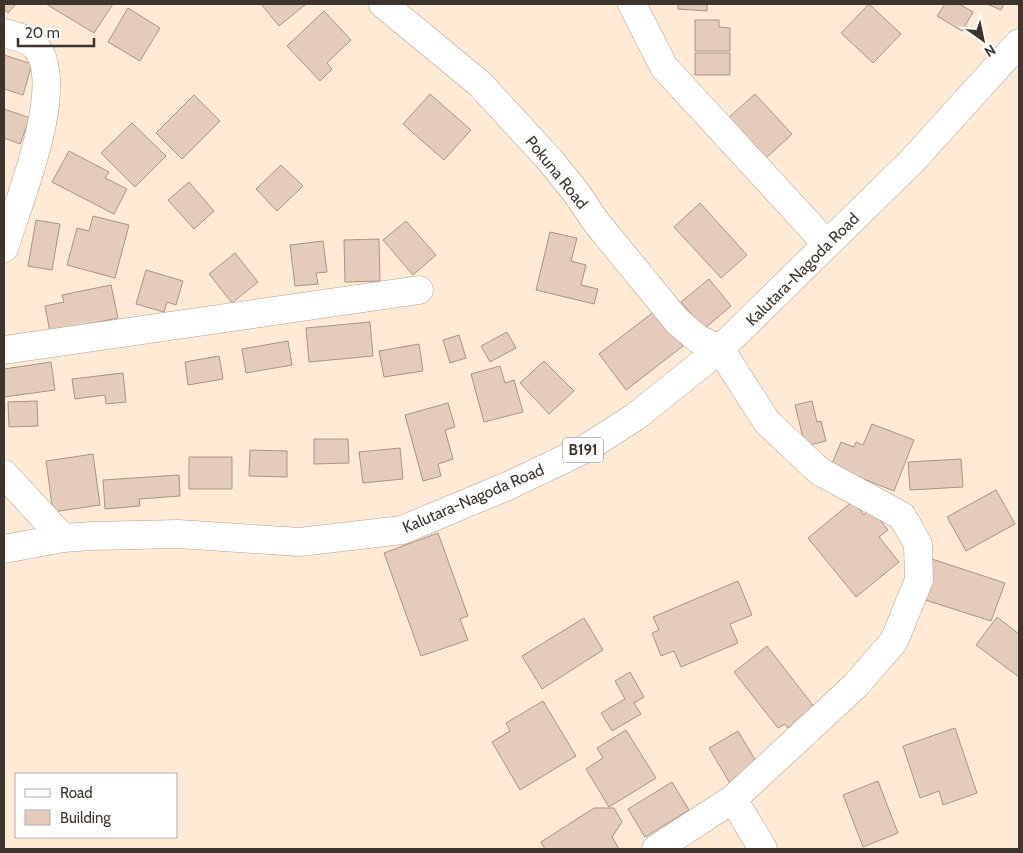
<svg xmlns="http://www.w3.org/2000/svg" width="1023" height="853" viewBox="0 0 1023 853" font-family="Cabin,sans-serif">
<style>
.building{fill:#e4cbbc;stroke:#ab9385}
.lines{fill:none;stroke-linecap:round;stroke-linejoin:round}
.minor-casing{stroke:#b2a08c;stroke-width:29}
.major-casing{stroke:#b2a08c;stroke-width:29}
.minor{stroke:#fff;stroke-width:28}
.major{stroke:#fff;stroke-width:28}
.labels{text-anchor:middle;stroke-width:4;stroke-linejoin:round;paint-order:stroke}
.shield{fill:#fff;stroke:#77726c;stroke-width:1}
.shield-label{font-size:15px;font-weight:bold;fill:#3d352d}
.street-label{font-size:16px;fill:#3d352d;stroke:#fff}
</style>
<rect width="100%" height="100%" fill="#feead5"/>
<!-- building -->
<path class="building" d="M4,4H16L8,13L4,9Z
M46,4H113L94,33Z
M261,4H306L279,26Z
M678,4H707V11L678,9Z
M869,4L901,34L873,63L841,33Z
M945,4H959L973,12L962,31L937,16Z
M987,4H1004L1001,10Z
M128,8L160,28L140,61L108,42Z
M324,11L351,40L327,63L332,69L320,81L287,46Z
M695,20H719V27L730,28V51H695Z
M695,53H730V75H695Z
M4,55L32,64L23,95L4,89Z
M430,94L471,130L444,160L403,124Z
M755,94L792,134L765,159L728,118Z
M194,95L220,121L182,159L156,133Z
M4,109L30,118L20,144L4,138Z
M132,123L166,156L135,187L101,153Z
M69,151L109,172L105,178L127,189L114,214L52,182Z
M281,165L303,186L277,211L256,189Z
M189,182L214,211L194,229L168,200Z
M700,203L747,255L721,278L674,227Z
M93,216L129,225L115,278L67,265L77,228L89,231Z
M36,220L60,224L52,270L28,266Z
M406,221L436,255L413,275L383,240Z
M550,232L577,238L571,261L586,265L581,285L598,289L594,304L536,290Z
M379,239L380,281L345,282L344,240Z
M323,241L327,272L316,273L318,284L295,286L290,245Z
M235,253L258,282L232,303L209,274Z
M146,270L183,281L176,305L167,302L164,312L136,304Z
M709,279L731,306L704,329L681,302Z
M111,285L118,318L50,332L45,306L64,302L62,295Z
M656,310L683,346L626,390L599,354Z
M370,322L373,356L309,362L306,328Z
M507,332L516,348L490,362L481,346Z
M459,335L466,358L450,363L443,340Z
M288,341L292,365L246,373L242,349Z
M419,344L423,371L384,377L379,351Z
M219,356L223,379L188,385L185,362Z
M544,361L574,391L549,414L520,383Z
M51,362L55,390L4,397V369Z
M500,366L505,383L514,380L523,412L484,422L471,374Z
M123,373L126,402L106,404L105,395L75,399L72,379Z
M37,401L38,426L9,427L8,402Z
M812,401L817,422L821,421L826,441L805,446L795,405Z
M448,403L455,427L445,430L453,459L438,464L441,476L423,481L405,415Z
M872,424L914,440L894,491L831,466L841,442L854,447L856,442L863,445Z
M314,439H348L349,463L314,464Z
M400,448L403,479L363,483L359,452Z
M250,450L287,451V477L249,476Z
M93,454L100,505L53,512L46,461Z
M189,457H232V489H189Z
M961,459L963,487L910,490L908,462Z
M179,475L180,496L139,499L140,506L105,509L103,480Z
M996,490L1015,524L966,551L947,517Z
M853,501L864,515L871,508L888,530L879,537L899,562L856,597L808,538Z
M438,533L468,616L460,619L468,640L421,656L384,553Z
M932,559L1005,583L991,621L919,598Z
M738,581L752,615L730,624L738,643L681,667L674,651L661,656L652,633L659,630L653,617Z
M997,617L1019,634V677L976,645Z
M584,618L603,650L542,689L522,656Z
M767,646L815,708L788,728L785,724L778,728L734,672Z
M630,672L644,697L634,703L641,714L612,731L601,713L625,699L615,681Z
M543,701L576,756L520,790L492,742L510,731L506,723Z
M955,728L977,793L943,805L939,791L920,798L903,746Z
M626,730L656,778L609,807L586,769L603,758L597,748Z
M738,731L760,768L731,785L709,748Z
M878,781L898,833L863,847L843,795Z
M672,782L689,810L645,837L628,809Z
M594,808H614L622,822L612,837L619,849H545L541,842Z"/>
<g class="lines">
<!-- minor casing -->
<g class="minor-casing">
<path id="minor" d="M383,4L480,84L549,159L575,191L596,222L677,321L698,339L720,349L767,422L819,471L902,516L918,544L919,580L894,641L856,685L733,799L656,849
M632,4L664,67L826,243
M4,33C15,36 27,38 35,46C69,82 17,206 4,248
M4,350L419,290
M4,474L63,538
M733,799L763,849"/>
</g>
<!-- major casing -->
<g class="major-casing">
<path id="major" d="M4,549L63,538L92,536L178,534L300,542L402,530L510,485L585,449L635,417L720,349L912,161L1019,43"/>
</g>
<!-- minor -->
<use href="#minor" class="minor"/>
<!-- major -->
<use href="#major" class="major"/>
</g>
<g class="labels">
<!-- shield labels -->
<rect class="shield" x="563" y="437.5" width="40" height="25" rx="4"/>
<g class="shield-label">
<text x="583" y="455">B191</text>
</g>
<!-- street labels -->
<g class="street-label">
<text transform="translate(557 172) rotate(51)" y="6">Pokuna Road</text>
<text transform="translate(802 269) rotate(-45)" y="6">Kalutara-Nagoda Road</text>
<text transform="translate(473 498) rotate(-23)" y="6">Kalutara-Nagoda Road</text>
</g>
</g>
<!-- border -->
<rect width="1023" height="853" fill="none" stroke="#3d352d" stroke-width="10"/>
<!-- legend -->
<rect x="15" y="773" width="162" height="65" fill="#ffffff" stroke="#b1aeab"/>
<rect x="25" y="789" width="25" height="8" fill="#ffffff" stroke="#b1aeab"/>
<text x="60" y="798" font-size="15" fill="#3d352d">Road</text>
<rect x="25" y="810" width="25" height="15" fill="#e4cbbc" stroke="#b1aeab"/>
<text x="60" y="823" font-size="15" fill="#3d352d">Building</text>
<!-- north arrow -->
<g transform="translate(983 40) rotate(147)" stroke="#ffffff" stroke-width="4" paint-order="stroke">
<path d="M0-4L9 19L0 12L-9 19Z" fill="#3d352d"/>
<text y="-8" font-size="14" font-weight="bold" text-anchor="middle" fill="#3d352d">N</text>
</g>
<!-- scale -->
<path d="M18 38v8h76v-8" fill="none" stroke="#3d352d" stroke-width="2.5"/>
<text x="25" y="38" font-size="15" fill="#3d352d" stroke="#ffffff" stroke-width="4" paint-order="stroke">20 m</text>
</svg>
